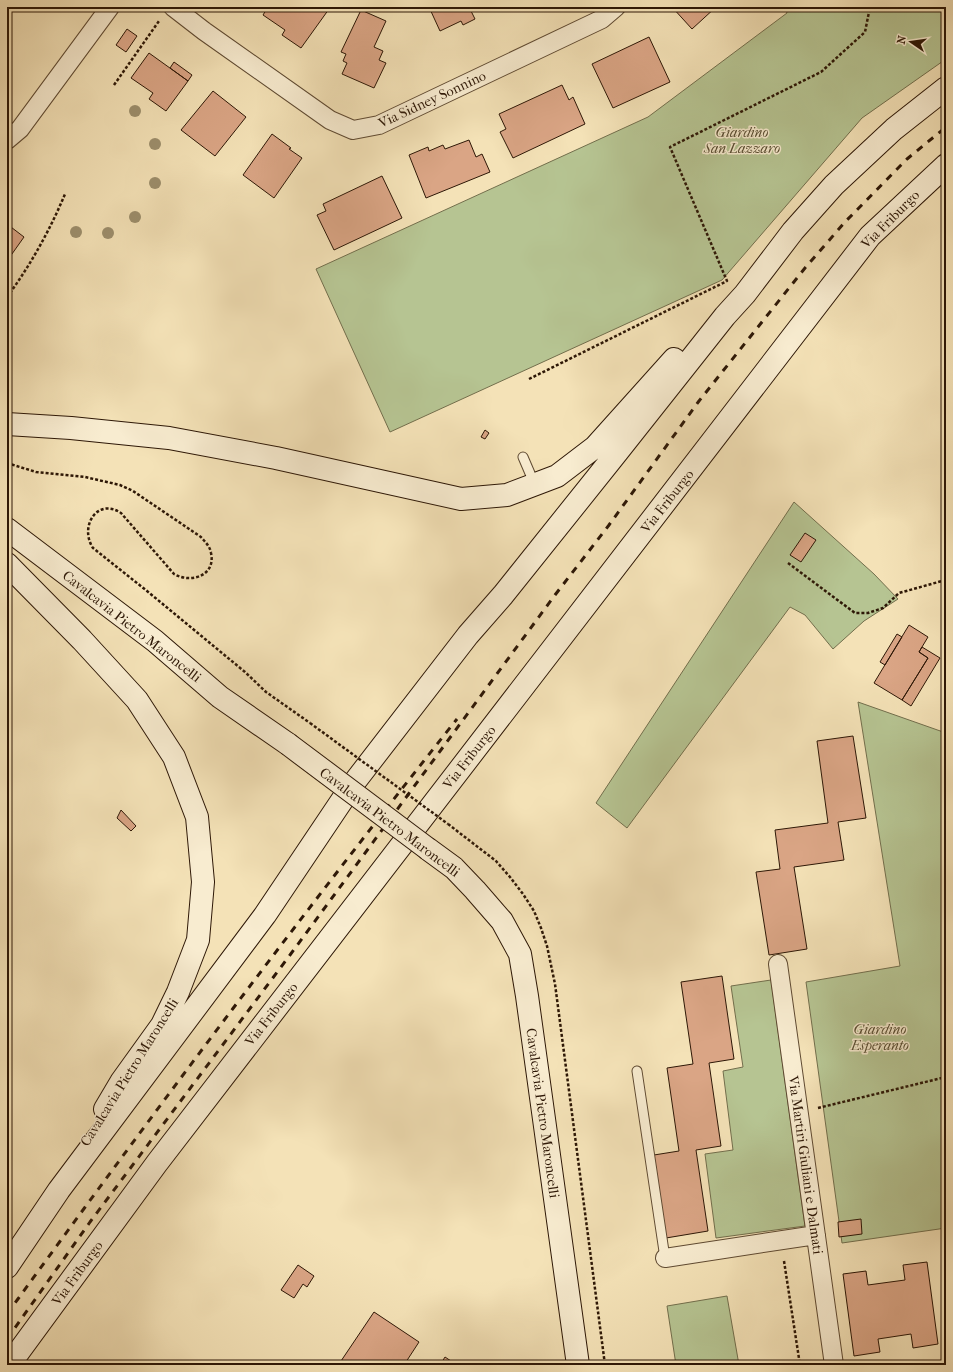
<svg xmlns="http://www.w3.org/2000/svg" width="953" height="1372" viewBox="0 0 953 1372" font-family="'IM FELL French Canon',serif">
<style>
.green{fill:#b6c492;stroke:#726e4c}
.building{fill:#daa585;stroke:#2d1706}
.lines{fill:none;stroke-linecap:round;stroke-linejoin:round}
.lane-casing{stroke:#5f4a32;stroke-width:11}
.street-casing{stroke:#5f4a32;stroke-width:20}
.secondary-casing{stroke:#2d1706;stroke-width:24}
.path{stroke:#2d1706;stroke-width:2.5;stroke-dasharray:3 2;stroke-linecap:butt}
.lane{stroke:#f8ecd0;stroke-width:9}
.street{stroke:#f8ecd0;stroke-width:18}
.secondary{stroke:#f8ecd0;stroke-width:22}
.rail{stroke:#2d1706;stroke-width:3;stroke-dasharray:7 7;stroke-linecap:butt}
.secondary-bridge-casing{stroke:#2d1706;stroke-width:24;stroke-linecap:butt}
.path-bridge{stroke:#2d1706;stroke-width:2.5;stroke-dasharray:3 2;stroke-linecap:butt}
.secondary-bridge{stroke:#f8ecd0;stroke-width:22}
.tree{fill:#9d8f6d}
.labels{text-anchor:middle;stroke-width:3;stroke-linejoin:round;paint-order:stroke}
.street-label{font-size:14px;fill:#2d1706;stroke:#f8ecd0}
.park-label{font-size:14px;font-style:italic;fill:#564b30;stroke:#f8ecd0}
</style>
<rect width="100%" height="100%" fill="#f4e2b7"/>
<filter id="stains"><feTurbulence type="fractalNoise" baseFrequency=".005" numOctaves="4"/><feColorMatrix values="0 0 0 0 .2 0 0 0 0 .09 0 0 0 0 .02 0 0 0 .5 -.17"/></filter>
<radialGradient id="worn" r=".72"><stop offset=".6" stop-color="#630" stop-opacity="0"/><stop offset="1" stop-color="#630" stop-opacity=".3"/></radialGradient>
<!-- green -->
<path class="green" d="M785,7H946V59L862,118L722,280L390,432L316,269L648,117L787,13Z
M794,502L874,574L898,599L864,621L833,649L805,615L790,607L627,828L596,803Z
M858,702L946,733V1228L842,1243L806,982L900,966Z
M771,980L805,1226L716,1238L705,1154L733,1150L723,1071L743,1067L731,986Z
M727,1296L739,1365H676L667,1306Z"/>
<!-- building -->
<path class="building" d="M268,7H327L329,9L301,48L282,35L285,30L263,15Z
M429,7H469L475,19L463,25L461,21L440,31Z
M672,7H716L692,29Z
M361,10L386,21L374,47L383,51L379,60L386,63L374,88L342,74L347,63L343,61L346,54L341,52Z
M127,29L137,36L126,52L116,45Z
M649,37L670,82L613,108L592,64Z
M149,53L188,81L166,111L149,99L153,93L131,78Z
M174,62L192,75L188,81L170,68Z
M562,85L569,100L573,97L585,124L513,158L500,132L506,129L499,114Z
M213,91L246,117L215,156L181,130Z
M272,134L291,148L289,149L302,158L274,198L243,175Z
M469,140L476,157L482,154L490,172L426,198L409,155L428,147L429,151L443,145L445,149Z
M382,176L402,218L334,250L317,215L326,211L323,204Z
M7,224L24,237L7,261Z
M485,430L489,433L485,439L481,437Z
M805,533L816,540L801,562L790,555Z
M909,625L928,637L919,652L928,658L902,700L874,683Z
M897,634L902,637L885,665L880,662Z
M922,647L940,658L911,706L902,700L928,658L919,652Z
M853,736L866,818L838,822L844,860L794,867L807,949L769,955L756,872L780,869L775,830L828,823L817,741Z
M121,810L136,826L131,831L117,818Z
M722,976L734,1059L709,1063L721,1146L696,1150L708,1231L666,1238L654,1155L679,1151L667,1068L693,1064L681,982Z
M861,1219L862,1234L839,1237L838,1222Z
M927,1262L938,1344L913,1348L911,1334L878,1339L880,1352L854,1356L843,1274L866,1271L868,1285L905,1280L903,1265Z
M298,1265L314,1276L307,1287L303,1284L294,1298L281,1290Z
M374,1312L419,1342L404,1365H347L341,1361Z
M445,1357L457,1365H440Z"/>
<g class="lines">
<!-- lane casing -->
<g class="lane-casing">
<path id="lane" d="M523,457L535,485
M637,1071L665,1258"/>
</g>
<!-- street casing -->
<g class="street-casing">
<path id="street" d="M173,7L204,31L330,120L353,130L379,125L602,19L616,7
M7,140L20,129L110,7
M778,964L834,1365
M665,1258L816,1235"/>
</g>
<!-- secondary casing -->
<g class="secondary-casing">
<path id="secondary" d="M7,424L71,428L169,438L276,458L461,499L507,495L557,476L595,447L674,359
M7,529L155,641L220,697L288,744
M7,564L82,640L137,700L174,757L197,817L203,882L198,940L178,992L162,1025L121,1082L105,1109
M428,849L454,868L475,890L502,921L520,954L527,996L578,1365
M7,1267L59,1190L265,915L353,784L468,635L503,595L615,455L725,316L745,294L793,231L834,185L894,129L946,88
M9,1365L157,1163L870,236L946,165"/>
</g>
<!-- path -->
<path class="path" d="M114,85L159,21
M7,297C30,266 50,230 65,194
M529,379L727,281L670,147L821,72L865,32L870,7
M7,463L36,472L85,477L120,485L133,491L201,537C205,542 210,546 211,553C216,575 192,584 174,574L121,513C97,497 79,527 93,548L147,591L245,672L266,692L310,723
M788,563L855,613H868L883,608L899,593L942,581L946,594
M448,824L496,861L510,877L523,894L534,911L541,928L547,946L555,984L605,1365
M818,1108L946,1077
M784,1261L800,1365"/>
<!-- lane -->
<use href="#lane" class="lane"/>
<!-- street -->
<use href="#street" class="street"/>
<!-- secondary -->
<use href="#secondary" class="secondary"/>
<!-- rail -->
<path class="rail" d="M7,1314C153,1113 302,914 457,719
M7,1339L90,1222L290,955L555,595L609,525L699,401L805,268L845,222L907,159L946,127"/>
<!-- secondary-bridge casing -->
<g class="secondary-bridge-casing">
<path id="secondary-bridge" d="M288,744L428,849"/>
</g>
<!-- path-bridge -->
<path class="path-bridge" d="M310,723L448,824"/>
<!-- secondary-bridge -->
<use href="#secondary-bridge" class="secondary-bridge"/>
</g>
<!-- trees -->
<g class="tree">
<circle cx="135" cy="111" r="6"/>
<circle cx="155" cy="144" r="6"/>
<circle cx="155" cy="183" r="6"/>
<circle cx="135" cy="217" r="6"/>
<circle cx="76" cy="232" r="6"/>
<circle cx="108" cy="233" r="6"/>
</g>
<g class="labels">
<!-- street labels -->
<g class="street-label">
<text transform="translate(432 99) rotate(-25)" y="5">Via Sidney Sonnino</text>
<text transform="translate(890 219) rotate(-45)" y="5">Via Friburgo</text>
<text transform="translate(667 501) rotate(-52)" y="5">Via Friburgo</text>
<text transform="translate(132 626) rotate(38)" y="5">Cavalcavia Pietro Maroncelli</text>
<text transform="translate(469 757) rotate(-52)" y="5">Via Friburgo</text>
<text transform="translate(390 822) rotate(37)" y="5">Cavalcavia Pietro Maroncelli</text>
<text transform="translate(271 1014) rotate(-52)" y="5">Via Friburgo</text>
<text transform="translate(129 1072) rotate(-58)" y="5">Cavalcavia Pietro Maroncelli</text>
<text transform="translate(543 1113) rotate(82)" y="5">Cavalcavia Pietro Maroncelli</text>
<text transform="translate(806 1165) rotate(82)" y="5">Via Martiri Giuliani e Dalmati</text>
<text transform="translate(77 1273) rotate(-54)" y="5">Via Friburgo</text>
</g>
<!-- park labels -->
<g class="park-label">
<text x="742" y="137">Giardino<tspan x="742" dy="16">San Lazzaro</tspan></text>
<text x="880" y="1034">Giardino<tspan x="880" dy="16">Esperanto</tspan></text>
</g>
</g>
<!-- margin -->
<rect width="953" height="1372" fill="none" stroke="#f4e2b7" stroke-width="24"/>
<rect x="8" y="8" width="937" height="1356" fill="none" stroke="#2d1706" stroke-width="2"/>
<rect x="12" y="12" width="929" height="1348" fill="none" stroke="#2d1706"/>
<!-- north arrow -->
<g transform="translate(911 42) rotate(283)" stroke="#f8ecd0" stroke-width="3" paint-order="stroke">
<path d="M0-3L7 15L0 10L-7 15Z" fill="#2d1706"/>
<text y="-6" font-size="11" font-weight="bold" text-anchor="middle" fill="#2d1706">N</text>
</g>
<rect width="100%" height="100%" filter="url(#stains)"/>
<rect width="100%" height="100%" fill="url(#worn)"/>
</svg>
